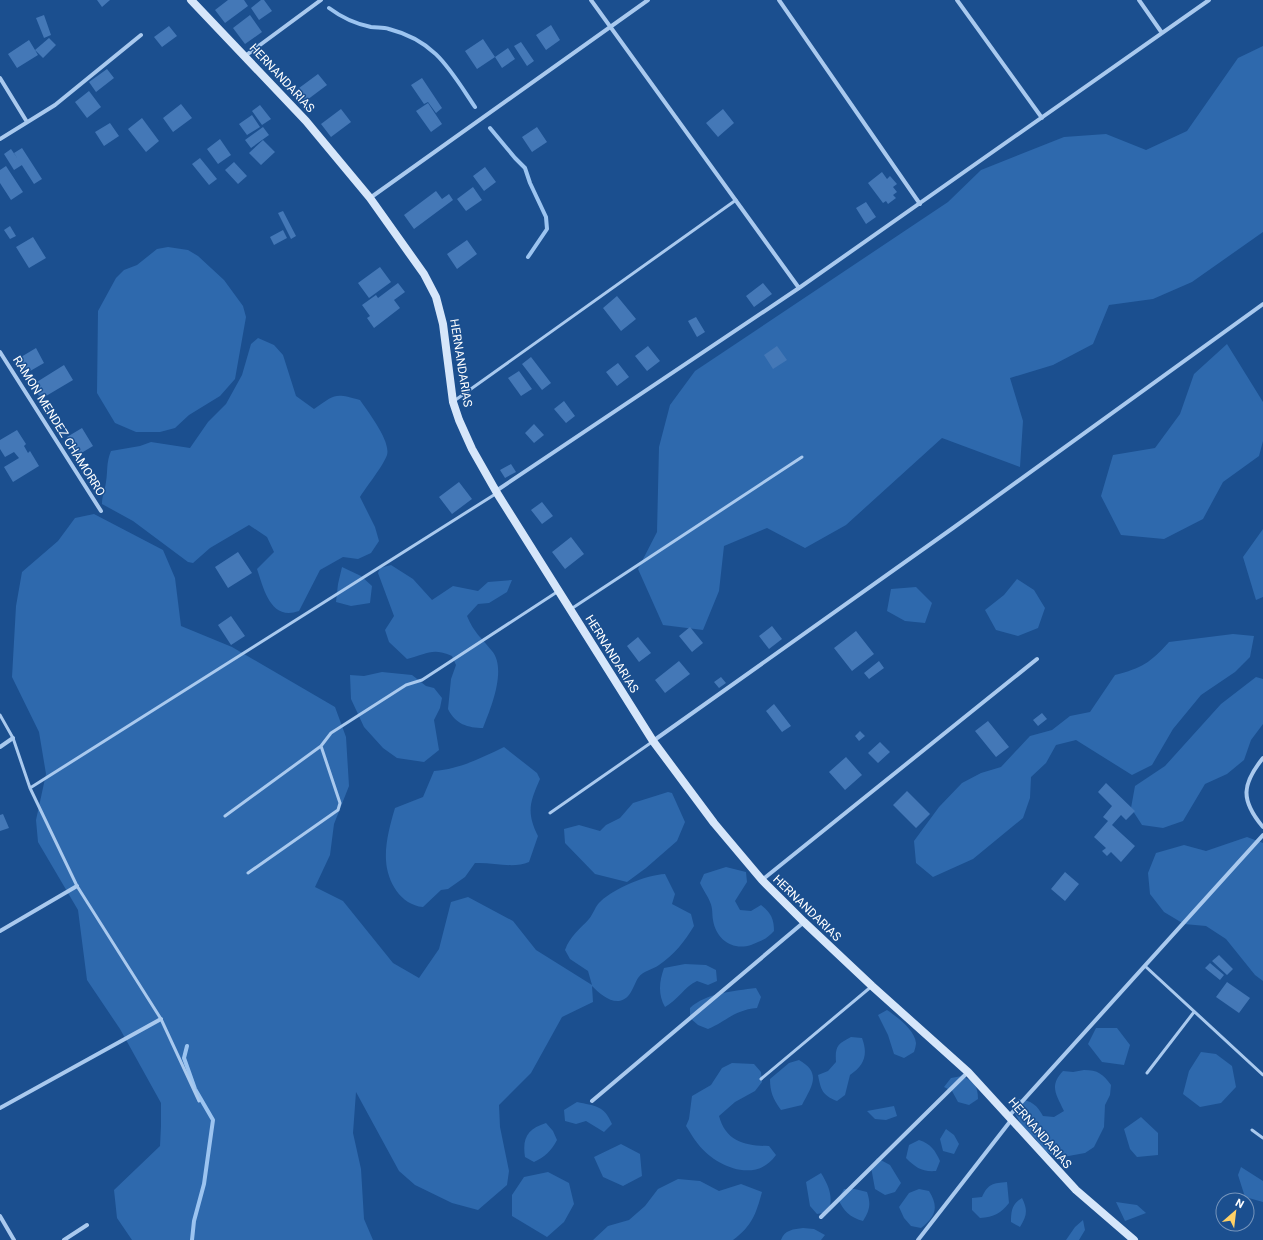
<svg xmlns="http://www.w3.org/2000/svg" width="1263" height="1240" viewBox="0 0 1263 1240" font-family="Roboto,sans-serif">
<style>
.green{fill:#2e69ad}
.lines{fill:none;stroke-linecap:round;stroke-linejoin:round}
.stream{stroke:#9cc4f0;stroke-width:4}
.building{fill:#4478b7}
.lane{stroke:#a9c9ee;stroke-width:3}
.street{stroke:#a9c9ee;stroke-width:4}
.secondary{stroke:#d6e6fa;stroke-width:8}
.labels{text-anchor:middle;stroke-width:3;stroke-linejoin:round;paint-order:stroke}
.street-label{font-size:12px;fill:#fff;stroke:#1b4f8f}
</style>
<rect width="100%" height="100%" fill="#1b4f8f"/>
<!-- green -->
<path class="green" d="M1263,46V232L1192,282L1153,299L1109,305L1093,344L1053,365L1010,378L1023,421L1020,467L942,438L846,525L805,548L767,528L724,546L719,591L703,630L663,625L638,569L657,532L659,447L670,405L695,371L948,202L981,170L1064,137L1106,134L1146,150L1187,131L1238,58Z
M168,247L188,250L198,256L224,280L243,306L246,317L235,379L220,396L189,415L175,428L160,432H136L115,423L97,393L98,311L116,278L124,270L137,265L157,249Z
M258,338L274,345L283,355L296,396L314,409C336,394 334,393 360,400C368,412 391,441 387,455C383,466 367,486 360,497L375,527L379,541L371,553L358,559L343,557L320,570L299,611C271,621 264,590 257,569L274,552L267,537L249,525L210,548L193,563L188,562L133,521L102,504C102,496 105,490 106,482C108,470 106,463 111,451L140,446L151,442L190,448L208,422L226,404L242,375L251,344Z
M1227,344L1263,402V441L1259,456L1223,482L1203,519L1164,539L1121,535L1101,496L1113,455L1155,448L1180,414L1194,374Z
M94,514L163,550L175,578L181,626L232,647L335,707L346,737L349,786L334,824L330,855L315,887L343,901L393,963L419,978L439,949L451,902L468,897L513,921L536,950L592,985L588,971L570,959L565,950C570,936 580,929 589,919C594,913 595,906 601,901C615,888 646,875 665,874L675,894L672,904L691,914L694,926C685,941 674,955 659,965C652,970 644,970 638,978C633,986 631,999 619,1001C609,1002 599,993 592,986L593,1002L562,1017L531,1073L499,1105L500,1127L509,1171L507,1185L478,1210L452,1203L415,1185L399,1171L356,1092L353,1133L361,1169L364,1219L373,1240H132L117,1218L114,1190L160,1146L161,1126V1103L120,1029L87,980L78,910L38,842L36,820L46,774L39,732L12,677L16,606L22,572L58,541L75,518Z
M1263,529V597L1256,600L1243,557Z
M391,565L413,579L432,600L453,586L478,591L488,582L512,580L507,592L489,603L478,604L467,616C474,633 481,637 492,651C507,669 491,708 483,728C468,728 455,724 448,709L451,679L456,665L452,656C432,647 427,654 407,659L389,642L385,630L394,616L378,573L380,568Z
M342,567L361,576L372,586L370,603L351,606L336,602L338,584Z
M1017,579L1034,590L1045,608L1038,628L1018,636L996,630L985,610L1004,595Z
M916,587L932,603L925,623L905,621L887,611L891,589Z
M1233,634L1254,636L1250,657L1235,672L1201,695L1173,729L1152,765L1132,775L1076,740L1056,745L1046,763L1031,777L1030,798L1023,818L973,859L933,877L916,863L914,841L939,807L962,783L981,773L1001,767L1030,736L1052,730L1070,716L1090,712L1115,675C1142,668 1150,663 1169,642Z
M382,672L412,675L426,686L434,688L442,698L440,708L434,720L439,750L424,762L397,758L383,748L364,727L351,699L350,675L364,676Z
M1256,677L1263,679V724L1251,740L1244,760L1227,774L1205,784L1183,821L1163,828L1142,825L1131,808L1135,786L1165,766L1221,704Z
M504,747L537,773L540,779C530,802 526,812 538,836L529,862C513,869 493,862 475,863L465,877L448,889L441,890L423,907C401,905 387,882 386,860C385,843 390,825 395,808L423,797L434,771C460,769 481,758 504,747Z
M668,792L672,793L685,822L677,841L646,868L627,882L595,874L565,843L564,829L579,825L600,831L606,825L620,818L633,803Z
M1247,837L1263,843V981L1255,975L1226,939L1206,926L1184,924L1164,912L1150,894L1148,873L1156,853L1184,845L1206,851Z
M726,867L746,872L747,882L735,901L740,910L751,911L761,905C771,913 774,919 774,931C767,939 761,941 751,945C732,951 716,939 713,920C712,915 713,908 710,902C708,896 703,890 700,883L704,874Z
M685,964L706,965L716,970L717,981L708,985L697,981C684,987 678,1000 665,1007C658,995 659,982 664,968Z
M756,988L761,997L757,1008C734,1010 727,1021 708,1029L698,1025L690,1018V1008C706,993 734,991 756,988Z
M887,1010C896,1016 915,1030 916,1043C916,1045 915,1049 914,1052L904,1058L894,1054L888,1035L878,1015Z
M1096,1028H1117L1130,1045L1124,1065L1102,1062L1088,1044Z
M851,1037L862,1038C868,1054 865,1065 850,1075L845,1095L837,1101C822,1095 821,1090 818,1075L828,1071L836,1062C835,1047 837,1044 851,1037Z
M1201,1052L1216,1054L1232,1066L1236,1087L1221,1103L1200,1107L1183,1094L1189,1071Z
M799,1060C822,1073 812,1086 802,1105L781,1110C773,1099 770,1092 770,1079L789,1063Z
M732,1063L754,1064L761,1072L762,1082L755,1091L735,1102L719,1116C726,1142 746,1146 769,1146L776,1155C756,1184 716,1167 698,1144C693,1138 690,1132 686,1126L689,1119L692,1096L711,1085L722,1068Z
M1084,1070C1098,1070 1103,1074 1111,1085L1110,1095L1105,1105L1104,1127L1094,1147L1085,1153L1063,1157L1052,1155L1042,1149L1036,1139L1023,1128L1012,1108L1019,1099C1032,1101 1037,1105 1043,1116L1054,1117L1064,1111C1056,1094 1049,1086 1063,1071L1073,1072Z
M962,1076C974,1081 978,1086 978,1099L969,1105L958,1102L952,1091L944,1087L951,1078Z
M577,1102C595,1106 604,1105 612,1124L604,1132L586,1121L576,1124L565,1121L564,1110Z
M894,1106L897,1116L886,1120L875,1119L867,1111Z
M1141,1117L1158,1133V1155L1137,1157L1130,1149L1124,1129Z
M546,1123L553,1131L557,1140C551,1151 545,1157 534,1162L525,1157C522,1137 528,1129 546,1123Z
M946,1129L954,1135L959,1144L954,1154L943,1151L940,1139Z
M919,1140C931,1144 935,1150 940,1161L936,1171C922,1172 916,1168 906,1158L909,1145Z
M621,1144L640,1154L642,1176L623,1186L603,1177L594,1157Z
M877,1158L890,1165L901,1183L895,1192L885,1195L875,1189L871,1167Z
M1241,1167L1263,1181V1202L1245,1197L1238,1175Z
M548,1172L569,1183L574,1204L564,1222L547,1237L512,1216V1195L524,1177Z
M821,1173C829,1186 834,1198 828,1212L817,1214L810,1206L806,1182Z
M678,1179L700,1181L719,1191L741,1184L762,1192C756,1214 752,1226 733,1240H593L608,1226L629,1220L645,1206L658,1189Z
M1007,1182L1009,1203C1001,1213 994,1217 980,1218L972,1210V1198L982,1197C988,1184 993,1183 1007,1182Z
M844,1189H855L867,1192C871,1204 870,1210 863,1221C849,1217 844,1211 838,1199Z
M919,1189L929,1191C939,1207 936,1216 921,1228L911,1226L904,1218L899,1207L909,1193Z
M1022,1198C1028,1210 1027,1216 1020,1227L1011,1222C1011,1211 1012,1204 1022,1198Z
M1116,1202L1137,1205L1146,1213L1125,1221Z
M1083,1220L1085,1230L1079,1240H1066L1075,1227Z
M803,1228L814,1229L825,1235L821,1240H781C784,1230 794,1229 803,1228Z"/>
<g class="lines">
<!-- stream -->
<path class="stream" d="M329,8C341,17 356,24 371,27C377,28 383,27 389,29C436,41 450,70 475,107
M490,128L515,158L525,168L530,183L546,217L547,229L528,257
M187,1046L184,1058L195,1089L213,1120L204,1184L194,1221L192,1240"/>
</g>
<!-- building -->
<path class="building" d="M97,0H110L102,7Z
M228,0H244L248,6L225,23L215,10Z
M261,0H264L272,11L259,20L251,8Z
M44,15L51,35L44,38L36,18Z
M250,15L262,32L245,44L233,28Z
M551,25L560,40L546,50L536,35Z
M169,26L177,36L162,47L154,37Z
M49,38L56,45L43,58L35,50L38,55L17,68L8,54L29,40L35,50Z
M483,39L495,57L508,48L515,59L502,68L495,57L477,69L465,51Z
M521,42L534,61L527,66L514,46Z
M107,69L114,78L96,92L89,82Z
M318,74L327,85L303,103L295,91Z
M422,78L442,108L436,113L428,102L424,104L411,85Z
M89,91L101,107L87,118L75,102Z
M428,103L442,124L431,132L416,111Z
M181,104L192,118L173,132L163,118Z
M260,105L271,119L262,125L252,111Z
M341,109L351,122L331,137L321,124Z
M723,109L734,123L718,137L706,123Z
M252,115L260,127L247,135L239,124Z
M142,118L159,141L146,152L128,129Z
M110,123L119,136L104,146L95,132Z
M263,127L269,135L251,148L245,140Z
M537,127L547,142L532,152L522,137Z
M220,139L231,155L218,164L207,149Z
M263,140L275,152L261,165L249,153Z
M22,148L42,179L34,184L14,153Z
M11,149L22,165L14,170L4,154Z
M200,158L217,179L209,185L192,164Z
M234,162L247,176L238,184L225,170Z
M6,166L23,192L11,200L0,183V170Z
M485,167L496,182L484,191L473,176Z
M882,172L887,179L890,176L897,184L893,187L897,192L893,195L896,198L888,204L886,201L883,203L868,183Z
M473,187L482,200L466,211L457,199Z
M436,191L442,199L449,194L453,200L414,229L404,215Z
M866,202L876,217L866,224L856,208Z
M283,211L296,236L291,239L278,213Z
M10,226L16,236L10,239L4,230Z
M283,230L287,238L274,245L270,237Z
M33,237L46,258L29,268L16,247Z
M467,240L477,254L457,269L447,254Z
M380,267L391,282L369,298L358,283Z
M398,283L405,292L394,300L400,308L374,328L367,318L370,316L362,305L376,295L378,298Z
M763,283L772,294L754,307L746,296Z
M617,296L636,319L621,331L603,308Z
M696,317L705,332L697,337L688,321Z
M648,346L660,361L647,371L635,356Z
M777,346L787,360L773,369L764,355Z
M36,348L44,363L25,374L16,360Z
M531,357L551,383L542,390L522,364Z
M618,363L629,377L617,386L606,372Z
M64,365L73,380L41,399L32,385Z
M519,371L532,389L521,396L508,378Z
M564,401L575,416L566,423L554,409Z
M534,424L544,435L534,443L525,433Z
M82,428L93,446L78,455L67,437Z
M17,430L26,444L24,446L28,453L30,451L39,466L13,482L4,467L19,458L14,452L5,457L0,449V440Z
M511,464L516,472L505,478L500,470Z
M459,482L472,499L452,514L439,497Z
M542,502L553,516L542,524L531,510Z
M571,537L584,554L565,569L552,552Z
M238,552L252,573L228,588L215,567Z
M231,616L245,636L231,645L218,625Z
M772,626L782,639L769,649L759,636Z
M690,627L703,643L692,652L679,636Z
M856,631L874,654L852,671L834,648Z
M638,637L651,653L639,662L627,646Z
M679,661L690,674L665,693L655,680Z
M879,661L884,668L869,679L864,673Z
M721,677L726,683L719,688L714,682Z
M774,704L791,726L782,732L766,711Z
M1042,713L1047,719L1038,726L1033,720Z
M988,721L1009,747L996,757L975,731Z
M860,731L865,736L859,741L855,736Z
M880,742L890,752L878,763L868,753Z
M846,757L862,775L845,790L829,772Z
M1106,783L1135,811L1126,820L1121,815L1112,825L1135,846L1121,862L1111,852L1107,856L1102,851L1106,848L1094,837L1108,821L1103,817L1112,806L1098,792Z
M907,791L930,814L916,828L893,805Z
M3,814L9,828L0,831V815Z
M1065,872L1079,884L1065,901L1051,889Z
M1219,955L1233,969L1227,975L1212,961Z
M1210,963L1224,975L1220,980L1205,968Z
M1227,982L1250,998L1239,1013L1216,997Z"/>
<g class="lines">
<!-- lane -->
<path class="lane" d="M454,401L736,200
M571,609L802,457
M0,715L13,738L30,788L77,886L161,1019L199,1101
M30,788L497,493
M550,813L652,742
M225,816L321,746L331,733L406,685L422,680L557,592
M248,873L338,810L340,803L321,746
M1145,966L1263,1075
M1147,1073L1194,1012
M761,1079L872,986
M1252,1130L1263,1138"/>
<!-- street -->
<path class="street" d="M591,0L799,288
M779,0L920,204
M957,0L1042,118
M1139,0L1162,33
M245,56L321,0
M0,78L27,122
M0,139L55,105L141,35
M370,198L648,0
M0,352L101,511
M496,491L799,288L1209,0
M653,741L953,528L1263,304
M0,747L13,738
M1263,758C1242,784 1240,800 1263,827
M762,880L1037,659
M0,931L77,886
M592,1101L804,922
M0,1108L161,1019
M1009,1116L1263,835
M0,1216L14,1240
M821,1217L968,1072
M64,1240L87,1225
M918,1240L1012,1119"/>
<!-- secondary -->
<path class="secondary" d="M191,0L306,121L370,198L424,274L436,297L443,324L453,402L459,420L472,449L497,493L653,741L714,823L762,880L804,922L872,986L968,1072L1076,1190L1134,1240"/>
</g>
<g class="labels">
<!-- street labels -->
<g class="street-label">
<text transform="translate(282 78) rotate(47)" y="4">HERNANDARIAS</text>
<text transform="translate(461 363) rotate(81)" y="4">HERNANDARIAS</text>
<text transform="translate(59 426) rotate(58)" y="4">RAMON MENDEZ CHAMORRO</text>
<text transform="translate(612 654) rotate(58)" y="4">HERNANDARIAS</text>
<text transform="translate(807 908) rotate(44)" y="4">HERNANDARIAS</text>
<text transform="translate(1040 1133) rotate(49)" y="4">HERNANDARIAS</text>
</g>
</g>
<!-- north arrow -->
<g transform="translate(1235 1212) rotate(28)"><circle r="19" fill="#1b4f8f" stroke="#7695bc"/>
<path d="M0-3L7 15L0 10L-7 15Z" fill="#ffd166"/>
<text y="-6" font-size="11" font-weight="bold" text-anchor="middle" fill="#ffffff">N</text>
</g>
</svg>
